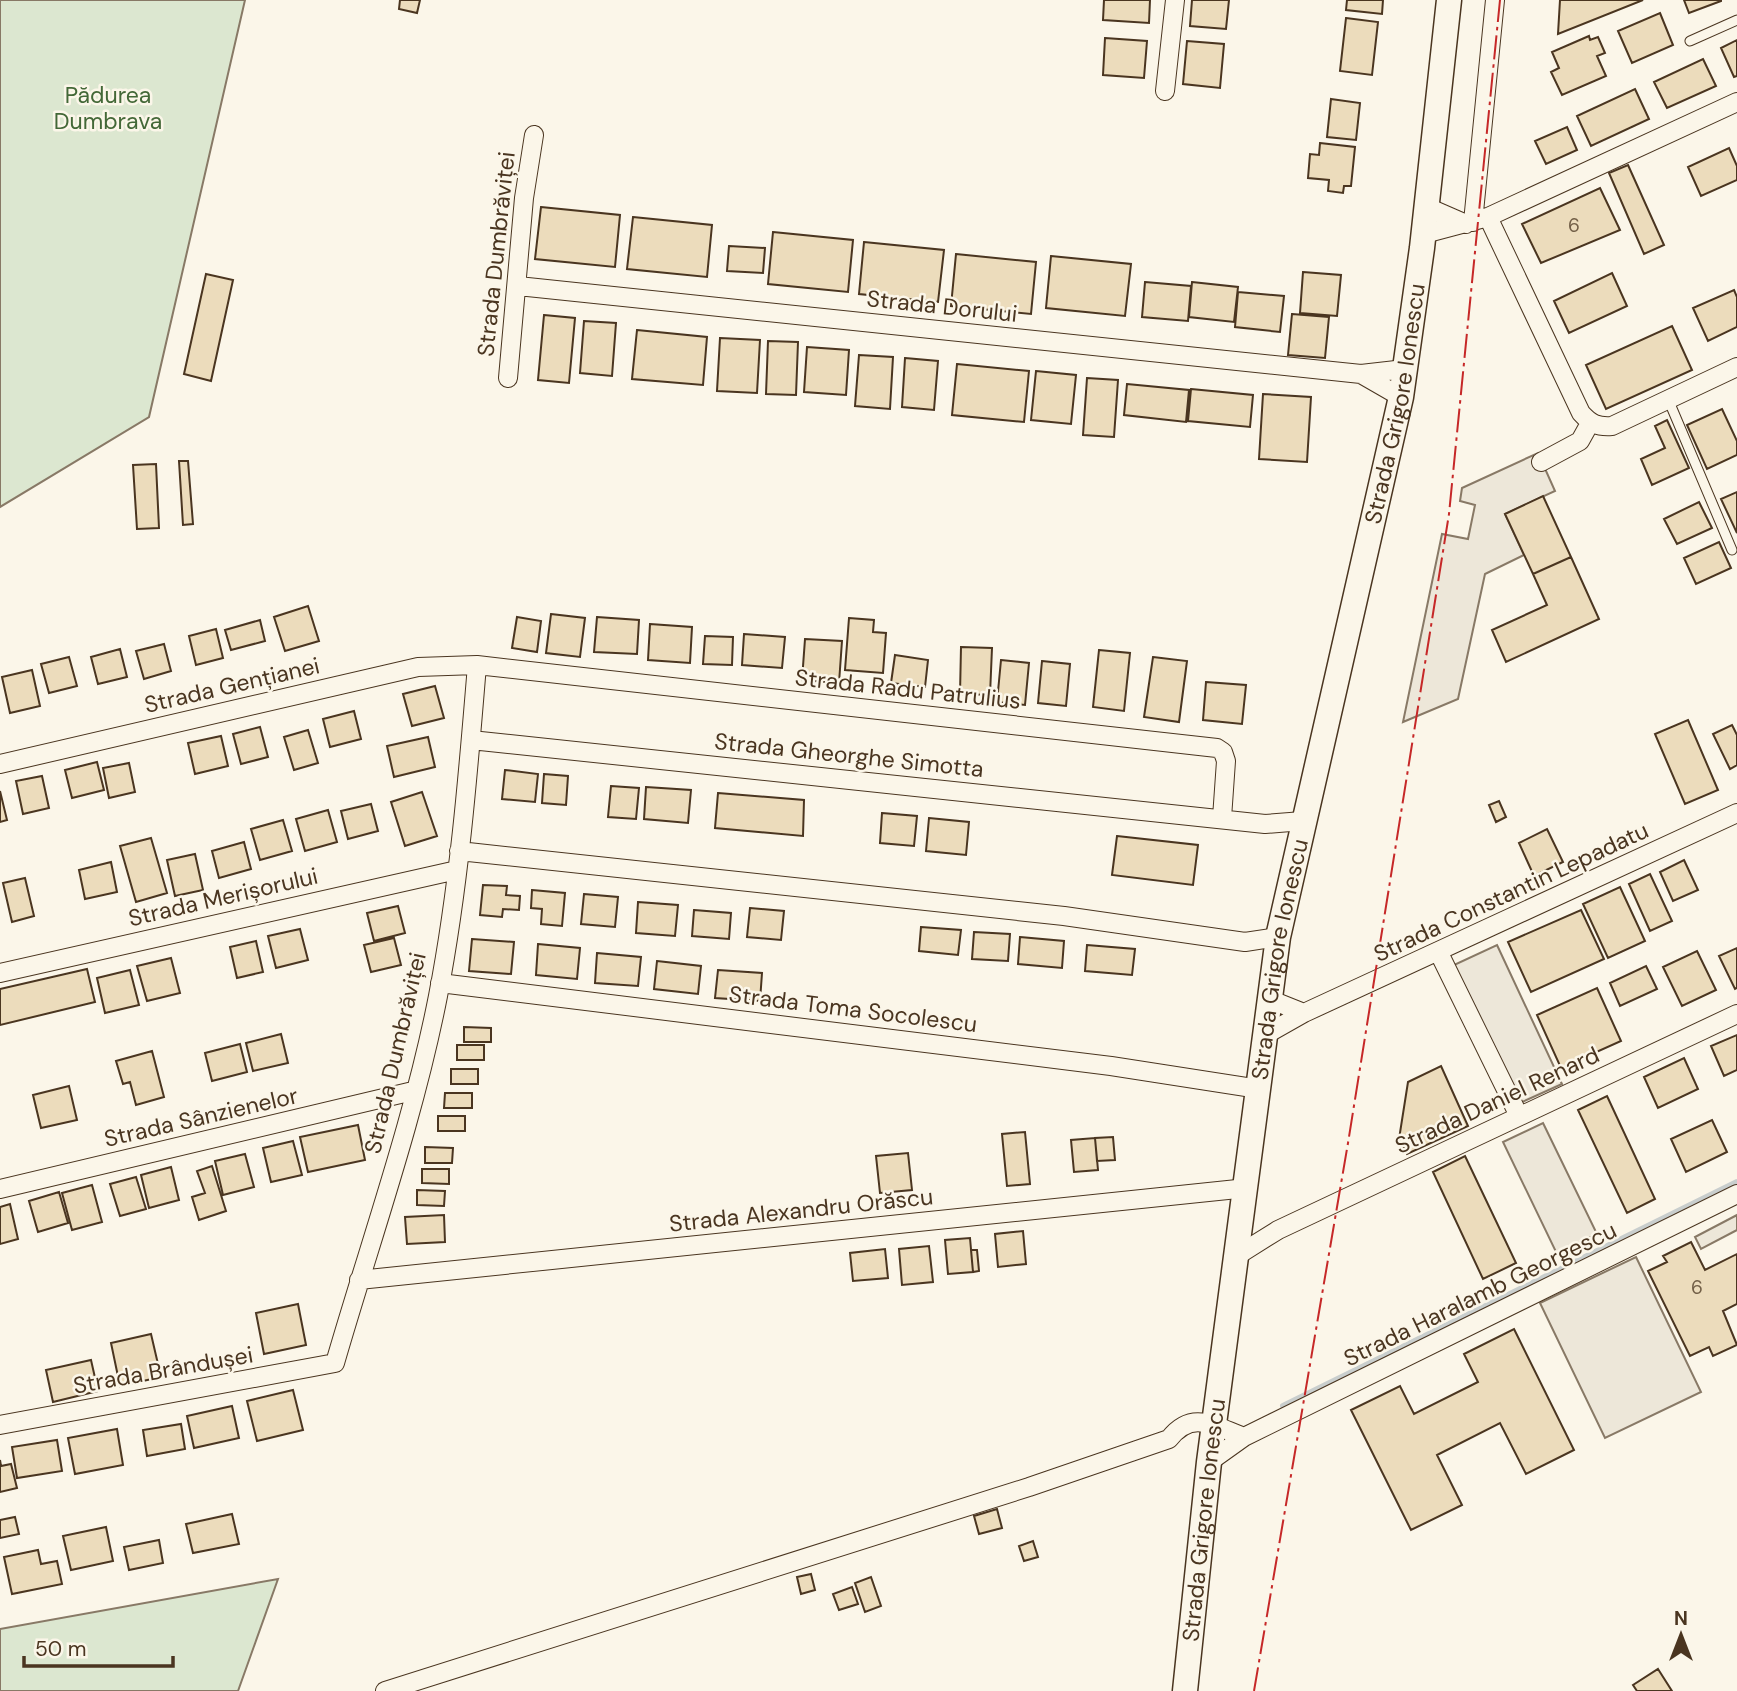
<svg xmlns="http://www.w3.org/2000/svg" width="1737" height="1691" viewBox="0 0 1737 1691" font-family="'DM Sans',sans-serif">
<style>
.green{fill:#dce7d0;stroke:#887966;stroke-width:2}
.parking{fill:#ede7d9;stroke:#887966;stroke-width:2}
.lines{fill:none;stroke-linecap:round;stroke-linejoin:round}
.stream{stroke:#c9cecd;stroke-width:6}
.building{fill:#ecdcbc;stroke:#4a3520;stroke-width:2}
.service-casing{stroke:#4a3520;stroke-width:11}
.minor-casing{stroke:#4a3520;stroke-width:20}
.secondary-casing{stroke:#4a3520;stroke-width:27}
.service{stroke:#fbf6e9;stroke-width:9}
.minor{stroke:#fbf6e9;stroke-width:18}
.secondary{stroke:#fbf6e9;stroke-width:24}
.power{stroke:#c62828;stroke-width:2;stroke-dasharray:24 5 3.5 5;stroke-linecap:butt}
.labels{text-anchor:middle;stroke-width:5;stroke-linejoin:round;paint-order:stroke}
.number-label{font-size:19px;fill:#725f47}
.park-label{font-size:23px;fill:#436837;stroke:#fbf6e9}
.street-label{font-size:23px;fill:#4a3520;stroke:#fbf6e9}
</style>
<rect width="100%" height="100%" fill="#fbf6e9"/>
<!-- green -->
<path class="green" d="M0,0H245L149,417L0,507Z
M278,1579L238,1691H0V1629Z"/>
<!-- parking -->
<path class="parking" d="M1538,453L1555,491L1505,514L1524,555L1485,574L1458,699L1403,722L1442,534L1468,539L1475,505L1460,501L1462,488Z
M1497,945L1562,1084L1520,1103L1454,965Z
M1543,1123L1597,1234L1557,1254L1503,1142Z
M1737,1215V1230L1701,1249L1695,1237Z
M1636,1257L1701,1392L1605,1438L1540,1303Z"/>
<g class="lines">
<!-- stream -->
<path class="stream" d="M1283,1406L1737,1182"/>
</g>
<!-- building -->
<path class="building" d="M400,0H420L417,13L399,9Z
M1104,0H1150L1149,23L1103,20Z
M1192,0H1229L1226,29L1190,26Z
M1347,0H1383L1382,14L1346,10Z
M1560,0H1643L1558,34Z
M1684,0H1721V1L1689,13Z
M1660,13L1673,45L1632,63L1618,31Z
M1346,18L1378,22L1372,75L1340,71Z
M1589,36L1590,40L1598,37L1605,53L1597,56L1606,76L1562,95L1551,72L1559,68L1552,52Z
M1105,38L1147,41L1144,78L1103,75Z
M1737,40V76L1734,77L1721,48Z
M1187,41L1224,44L1220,88L1183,84Z
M1703,59L1716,86L1667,108L1654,82Z
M1635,89L1649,119L1591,146L1577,116Z
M1331,99L1360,103L1356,140L1327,137Z
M1567,127L1577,150L1546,164L1535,141Z
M1320,143L1355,147L1351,186H1344L1343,193L1328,191L1329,180L1308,178L1310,154L1319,155Z
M1729,148L1737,166V180L1701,196L1688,167Z
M1628,165L1664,245L1644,254L1609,173Z
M1600,188L1620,230L1541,263L1522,224Z
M541,207L620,215L615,267L535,259Z
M633,217L712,225L707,277L627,269Z
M773,232L853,240L848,292L768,284Z
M864,242L944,250L938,302L859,294Z
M729,246L765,248L763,273L727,271Z
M956,254L1036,262L1031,314L951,306Z
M1051,256L1131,264L1125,316L1046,308Z
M1303,272L1341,275L1337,316L1300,313Z
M1612,273L1627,306L1569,333L1554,301Z
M206,274L233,280L211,381L184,374Z
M1145,282L1191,286L1188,321L1142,317Z
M1192,282L1238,287L1234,322L1189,317Z
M1734,290L1737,297V327L1708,341L1693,308Z
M1238,292L1284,296L1280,332L1235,327Z
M1292,314L1329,317L1325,358L1288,355Z
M544,315L575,318L569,383L538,380Z
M584,321L616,323L612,376L580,373Z
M1672,326L1692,370L1606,409L1586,365Z
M637,330L707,337L703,385L632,379Z
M720,338L760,340L757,393L717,391Z
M768,341L798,342L796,395L766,394Z
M807,347L849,350L846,395L804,392Z
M859,355L893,357L890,409L855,406Z
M905,358L938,361L934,410L902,407Z
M957,364L1029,371L1024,422L952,415Z
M1036,371L1076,375L1071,424L1031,420Z
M1087,378L1118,380L1114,437L1083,435Z
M1127,384L1189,390L1186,422L1124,415Z
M1191,389L1253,395L1250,427L1188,421Z
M1263,394L1311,397L1307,462L1259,459Z
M1722,409L1737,441V455L1707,469L1687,425Z
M1667,420L1689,468L1652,485L1641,459L1665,448L1655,426Z
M179,461H188L193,524L183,525Z
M156,464L159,528L137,529L133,465Z
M1737,492V533L1721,499Z
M1543,496L1571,557L1533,574L1505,514Z
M1699,502L1712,528L1677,544L1664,519Z
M1719,542L1731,568L1696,584L1684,558Z
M1571,557L1599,619L1506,662L1492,630L1547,605L1533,574Z
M308,606L319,641L285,651L274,617Z
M551,614L585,618L580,657L546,653Z
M517,617L541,621L537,652L512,648Z
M597,617L639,620L637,654L594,652Z
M849,618L874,620L873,632L886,633L883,673L845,670Z
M260,620L265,641L231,650L225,630Z
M650,624L692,627L690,663L648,660Z
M216,629L223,658L196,665L189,636Z
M744,634L785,637L782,668L742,665Z
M705,636L733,637L732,665L703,664Z
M805,639L842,641L839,683L802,680Z
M164,644L171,671L144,679L136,651Z
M961,647L992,648L990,695L960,694Z
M120,649L127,677L98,684L91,657Z
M1099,650L1130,653L1124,711L1093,707Z
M895,655L928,660L925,687L891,683Z
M69,657L77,686L49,693L41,664Z
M1153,657L1187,661L1179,722L1144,717Z
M1001,660L1029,663L1025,705L997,702Z
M1042,661L1070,664L1066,706L1038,703Z
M32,670L40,706L10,713L2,677Z
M1206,682L1246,685L1242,724L1203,720Z
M435,686L444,718L412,726L403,694Z
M354,711L361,739L330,747L323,719Z
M1688,720L1718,790L1685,804L1655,734Z
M1732,725L1737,735V765L1730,769L1713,734Z
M260,727L268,757L241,764L233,734Z
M308,730L318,763L294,770L284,737Z
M221,736L228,766L195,774L188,743Z
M428,737L435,767L394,777L387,746Z
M97,762L104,790L72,798L65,770Z
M129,763L135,792L109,798L103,768Z
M505,770L538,774L535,802L502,799Z
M544,774L568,776L566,805L542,803Z
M42,776L49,808L23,814L16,781Z
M611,786L639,788L636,819L608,817Z
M646,787L691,790L688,823L644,819Z
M0,791L7,820L0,822Z
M422,792L437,836L405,846L391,802Z
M718,793L804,800L803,836L715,828Z
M1499,801L1506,817L1496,822L1489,805Z
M371,804L378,831L348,839L341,811Z
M328,810L337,842L305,851L296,819Z
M882,813L917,816L914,846L880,843Z
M929,818L969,822L966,855L926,851Z
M283,820L292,851L260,860L251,829Z
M1547,829L1563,862L1534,876L1519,843Z
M1117,836L1198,845L1193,885L1112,875Z
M151,838L167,893L136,902L120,846Z
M244,842L251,869L219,878L212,851Z
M195,854L203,890L175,896L167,860Z
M1684,860L1698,890L1673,901L1660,872Z
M111,862L117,892L85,899L79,870Z
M1650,874L1672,921L1650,931L1629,884Z
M25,878L34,916L12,922L3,883Z
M483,885L507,886L506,895L520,896L519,910L503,909L502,917L480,915Z
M1620,887L1645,941L1608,958L1583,904Z
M532,890L565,893L562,926L541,924L542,909L531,908Z
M584,894L618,897L615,927L581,924Z
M638,902L678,905L675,936L636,933Z
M398,906L405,933L374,941L367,913Z
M750,908L784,911L781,940L747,937Z
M694,910L731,913L729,939L692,936Z
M1581,910L1604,959L1531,992L1508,942Z
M921,927L961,930L958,955L919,951Z
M300,929L308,960L276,968L268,936Z
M974,932L1010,934L1008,961L972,959Z
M1020,937L1064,941L1062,968L1018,964Z
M394,938L401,965L371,972L364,945Z
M472,939L514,942L511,974L469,971Z
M256,941L263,972L237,978L230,947Z
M538,944L580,948L577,979L536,975Z
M1087,945L1135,949L1132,975L1085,971Z
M1737,948V988L1735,989L1719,956Z
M1697,951L1716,990L1682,1006L1663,967Z
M597,953L641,957L638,986L595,983Z
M171,958L180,993L147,1001L137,966Z
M657,961L701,966L698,994L654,989Z
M1646,966L1657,989L1620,1006L1610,983Z
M87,969L95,1002L0,1025V989Z
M130,970L139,1005L105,1013L97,978Z
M718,970L762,973L760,1001L715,998Z
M1597,988L1621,1041L1561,1068L1537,1015Z
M464,1027L491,1028V1042H464Z
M281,1034L288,1063L253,1071L246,1043Z
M1737,1035V1070L1724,1076L1711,1046Z
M240,1044L247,1072L212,1081L205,1053Z
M457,1045H484V1060H457Z
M152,1051L164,1097L136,1105L130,1082L123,1084L116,1061Z
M1684,1058L1698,1089L1658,1108L1644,1077Z
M1441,1066L1468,1126L1407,1154L1399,1139L1408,1082Z
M451,1069H478V1084H451Z
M69,1086L77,1120L41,1128L33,1095Z
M445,1093H472V1108H444Z
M1607,1096L1655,1199L1627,1213L1578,1110Z
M438,1116H465V1131H438Z
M1712,1120L1727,1152L1686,1172L1671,1139Z
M358,1125L365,1160L308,1172L300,1137Z
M1025,1132L1030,1184L1007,1186L1002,1134Z
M1113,1137L1115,1160L1097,1161L1095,1138Z
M1095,1138L1098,1170L1074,1172L1071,1140Z
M293,1141L302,1175L271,1182L263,1148Z
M425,1147L453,1148L452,1163H425Z
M908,1153L912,1190L880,1193L876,1156Z
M245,1154L254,1187L223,1195L215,1161Z
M1465,1156L1516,1263L1483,1279L1433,1172Z
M212,1166L226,1211L199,1220L192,1197L205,1193L197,1171Z
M171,1167L179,1200L149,1208L141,1175Z
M422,1169H449V1184L422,1183Z
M136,1177L146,1209L120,1216L110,1184Z
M92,1185L102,1222L72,1230L62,1193Z
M417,1190L445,1191L444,1206L417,1205Z
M59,1192L68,1223L38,1232L29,1201Z
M10,1204L18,1239L0,1244V1207Z
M444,1215L445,1242L407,1244L405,1217Z
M1023,1231L1026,1264L998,1267L995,1234Z
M970,1238L973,1272L948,1274L945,1240Z
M1691,1242L1705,1270L1737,1254V1304L1723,1311L1737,1345L1713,1356L1709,1347L1690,1356L1648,1271L1667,1262L1663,1256Z
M929,1246L933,1282L902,1285L899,1249Z
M885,1249L888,1278L853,1281L850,1253Z
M971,1250H977L979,1271L973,1272Z
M298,1304L306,1345L264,1354L256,1313Z
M1514,1329L1574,1450L1526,1474L1500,1423L1437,1455L1462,1505L1411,1530L1351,1410L1400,1386L1414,1414L1478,1382L1464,1354Z
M151,1334L161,1377L120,1386L111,1343Z
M91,1360L98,1391L53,1402L46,1370Z
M293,1390L303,1430L257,1441L247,1401Z
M232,1406L239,1438L194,1448L187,1416Z
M181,1424L185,1449L147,1456L143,1430Z
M117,1429L123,1465L75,1474L68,1438Z
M57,1440L62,1471L17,1478L12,1447Z
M0,1460L1,1466L11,1464L17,1488L0,1492Z
M997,1509L1002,1528L979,1534L974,1516Z
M232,1514L239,1544L193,1553L186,1524Z
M15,1517L19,1534L0,1538V1520Z
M106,1527L113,1561L71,1570L63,1536Z
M159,1540L163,1563L129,1570L124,1547Z
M1033,1541L1038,1557L1024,1561L1019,1546Z
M38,1550L41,1564L57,1561L62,1584L12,1594L4,1557Z
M811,1574L815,1590L801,1594L797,1577Z
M871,1577L881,1606L865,1612L855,1583Z
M852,1587L858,1604L839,1610L833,1594Z
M1658,1669L1672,1691H1637L1633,1685Z"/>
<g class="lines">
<!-- service casing -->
<g class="service-casing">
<path id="service" d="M1690,41L1737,20
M1668,399L1732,550"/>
</g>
<!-- minor casing -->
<g class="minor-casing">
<path id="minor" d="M1165,91L1175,0
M1427,207L1466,224
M1488,217L1581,413C1591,424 1597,427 1612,426L1737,367
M1473,222L1495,0
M1424,234L1488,217L1737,102
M518,286L1361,374L1405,369
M1361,374L1401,397
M508,378L524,198L534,135
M1541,462L1580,441L1590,423
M471,740L1265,824L1303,821
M0,764L418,667L477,665L1217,748L1223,752L1226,761L1222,818
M459,851L1064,916L1245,942L1278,937
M1439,953L1519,1116
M0,973L457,870
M440,983L1111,1066L1259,1089
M1269,999L1304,1013
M1265,1035L1304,1013L1737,813
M0,1189L413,1091
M1238,1255L1278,1230L1737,1014
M359,1280L1247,1188
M0,1425L335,1363C370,1242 414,1119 438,996C459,887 468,775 477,665
M1209,1462L1244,1437L1737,1194
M385,1691L1029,1487L1169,1439C1192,1409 1214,1426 1244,1437"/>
</g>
<!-- secondary casing -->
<g class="secondary-casing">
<g id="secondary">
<path id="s1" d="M1185,1691L1209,1462L1278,937L1401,397L1422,248L1449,0"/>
</g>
</g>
<!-- service -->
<use href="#service" class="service"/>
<!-- minor -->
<use href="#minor" class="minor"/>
<!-- secondary -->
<use href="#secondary" class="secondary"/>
<!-- power -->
<path class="power" d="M1254,1691L1348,1143L1449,514L1500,0"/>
</g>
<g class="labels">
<!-- number labels -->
<g class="number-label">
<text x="1574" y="232">6</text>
<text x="1697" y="1294">6</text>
</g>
<!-- park labels -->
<g class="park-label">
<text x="108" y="103">Pădurea<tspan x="108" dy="26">Dumbrava</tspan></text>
</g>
<!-- street labels -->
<g class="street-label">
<text transform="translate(496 254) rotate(-84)" y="8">Strada Dumbrăviței</text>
<text transform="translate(942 306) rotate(6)" y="8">Strada Dorului</text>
<text dy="8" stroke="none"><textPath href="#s1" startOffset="1306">Strada Grigore Ionescu</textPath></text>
<text transform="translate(232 685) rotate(-13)" y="8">Strada Gențianei</text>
<text transform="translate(908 689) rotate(6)" y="8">Strada Radu Patrulius</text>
<text transform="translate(849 755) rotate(6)" y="8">Strada Gheorghe Simotta</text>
<text transform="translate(1511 892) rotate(-25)" y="8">Strada Constantin Lepadatu</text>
<text transform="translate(223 897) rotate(-13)" y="8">Strada Merișorului</text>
<text dy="8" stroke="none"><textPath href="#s1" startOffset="738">Strada Grigore Ionescu</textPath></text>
<text transform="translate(853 1009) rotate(7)" y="8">Strada Toma Socolescu</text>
<text transform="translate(395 1053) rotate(-77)" y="8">Strada Dumbrăviței</text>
<text transform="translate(1497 1100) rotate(-25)" y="8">Strada Daniel Renard</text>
<text transform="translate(201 1117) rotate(-13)" y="8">Strada Sânzienelor</text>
<text transform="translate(801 1210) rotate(-6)" y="8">Strada Alexandru Orăscu</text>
<text transform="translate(1480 1294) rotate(-26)" y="8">Strada Haralamb Georgescu</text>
<text transform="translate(163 1370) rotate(-10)" y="8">Strada Brândușei</text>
<text dy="8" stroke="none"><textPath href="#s1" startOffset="172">Strada Grigore Ionescu</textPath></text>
</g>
</g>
<!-- north arrow -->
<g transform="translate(1681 1635)" stroke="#fbf6e9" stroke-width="5" paint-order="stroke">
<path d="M0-5L12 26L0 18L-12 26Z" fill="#4a3520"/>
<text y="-10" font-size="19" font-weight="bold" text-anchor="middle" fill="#4a3520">N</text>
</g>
<!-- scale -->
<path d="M24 1656v10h149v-10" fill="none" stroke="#4a3520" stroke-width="3.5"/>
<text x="35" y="1656" font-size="21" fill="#4a3520" stroke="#fbf6e9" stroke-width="5" paint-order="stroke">50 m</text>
</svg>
